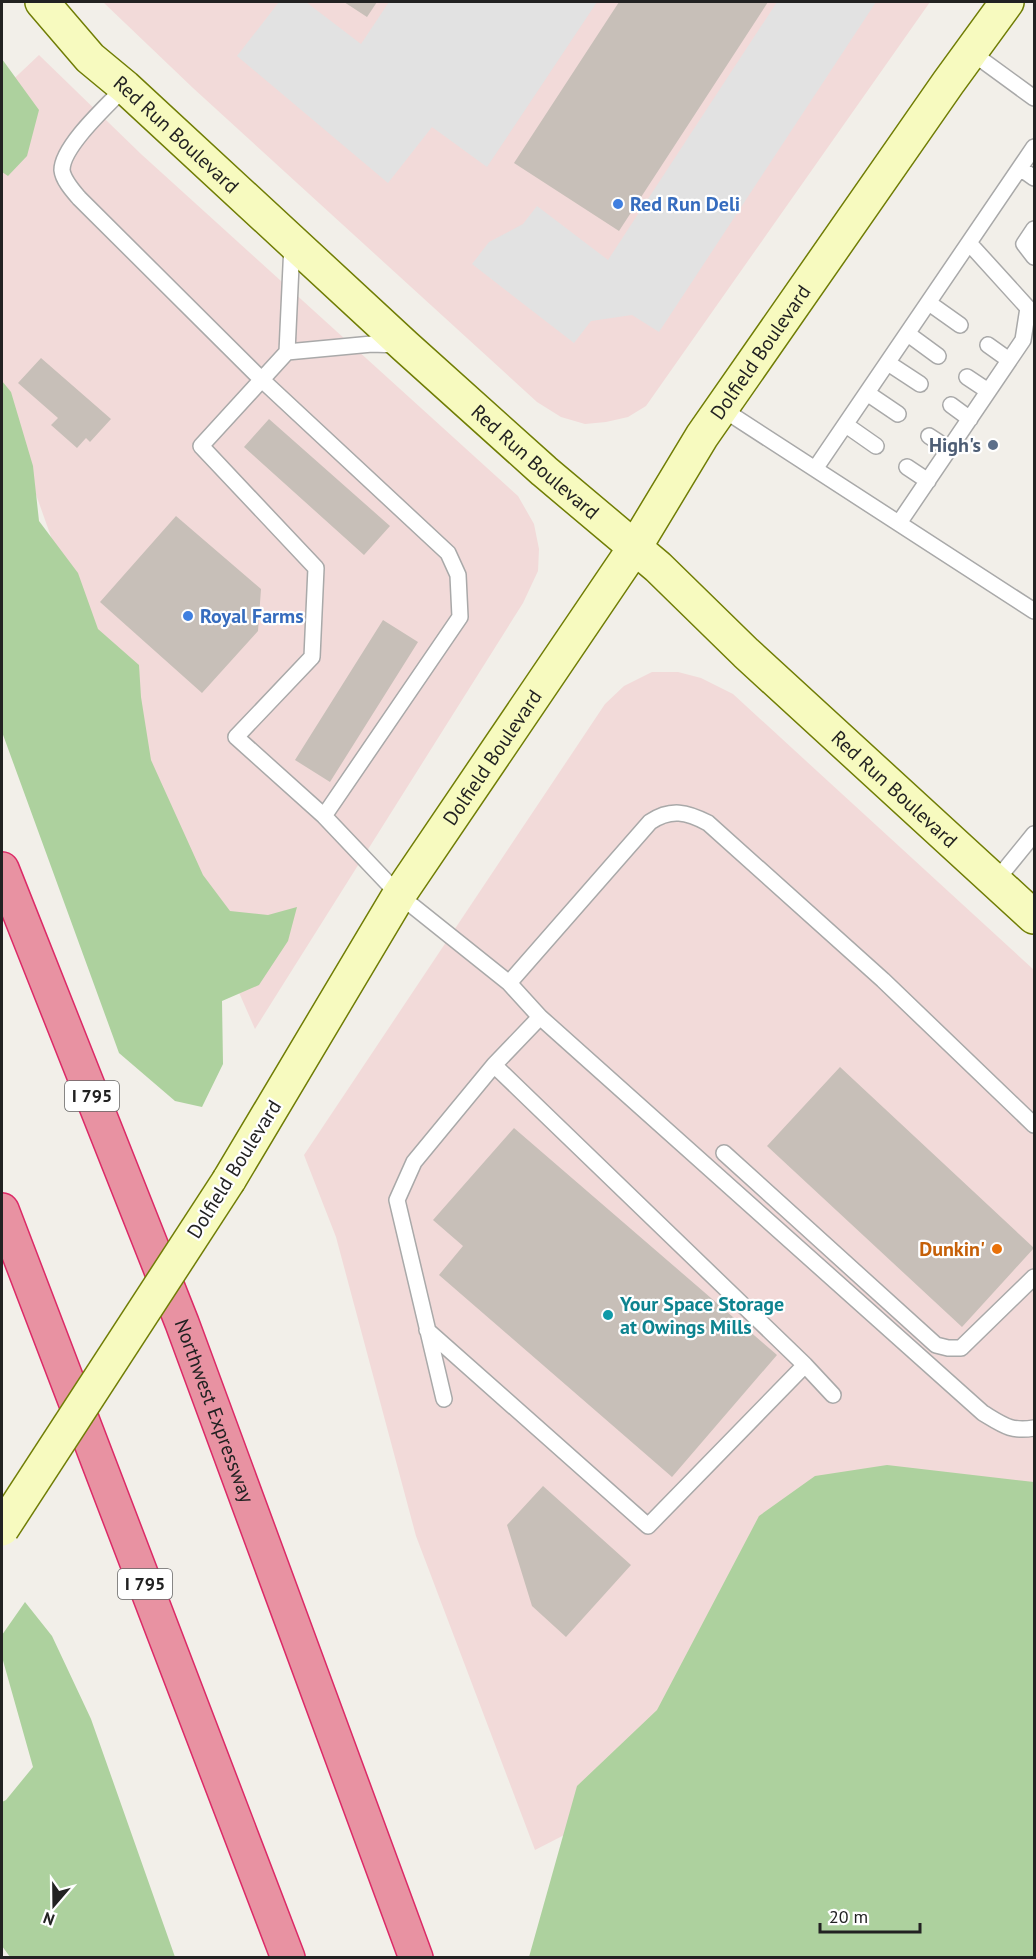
<svg xmlns="http://www.w3.org/2000/svg" width="1036" height="1959" viewBox="0 0 1036 1959" font-family="'PT Sans',sans-serif">
<style>
.commercial{fill:#f2dad9}
.forest{fill:#add19e}
.parking{fill:#e2e2e2}
.building{fill:#c7bfb8}
.lines{fill:none;stroke-linecap:round;stroke-linejoin:round}
.lane-casing{stroke:#a9a9a9;stroke-width:18}
.secondary-casing{stroke:#707d05;stroke-width:36}
.highway-casing{stroke:#dc2a67;stroke-width:36}
.lane{stroke:#fff;stroke-width:15}
.secondary{stroke:#f7fabf;stroke-width:33}
.highway{stroke:#e892a2;stroke-width:33}
.secondary-bridge-casing{stroke:#707d05;stroke-width:36;stroke-linecap:butt}
.secondary-bridge{stroke:#f7fabf;stroke-width:33}
.shop-dot{fill:#3f7fe0;stroke:#fff;stroke-width:2}
.service-dot{fill:#5c6f8a;stroke:#fff;stroke-width:2}
.food-dot{fill:#e8710a;stroke:#fff;stroke-width:2}
.culture-dot{fill:#0f9aa8;stroke:#fff;stroke-width:2}
.labels{text-anchor:middle;stroke-width:4.5;stroke-linejoin:round;paint-order:stroke}
.shield{fill:#fff;stroke:#646464;stroke-width:1.5}
.shield-label{font-size:18px;font-weight:bold;fill:#222}
.street-label{font-size:20px;fill:#222;stroke:#fff}
.shop-label{font-size:20px;font-weight:bold;fill:#366cbe;stroke:#fff;text-anchor:start}
.service-label{font-size:20px;font-weight:bold;fill:#4e5e75;stroke:#fff;text-anchor:end}
.food-label{font-size:20px;font-weight:bold;fill:#c56008;stroke:#fff;text-anchor:end}
.culture-label{font-size:20px;font-weight:bold;fill:#0d838f;stroke:#fff;text-anchor:start}
</style>
<rect width="100%" height="100%" fill="#f2efe9"/>
<!-- commercial -->
<path class="commercial" d="M103,2H930L646,406L628,417L606,422L585,424L561,417L537,402L193,88Z
M39,55L141,154L518,496L534,524L539,549L538,571L523,603L255,1029L102,680L2,399V90Z
M652,672H678L701,678L733,694L1034,970V1668L839,1694L535,1850L416,1536L336,1237L304,1155L605,704L624,686Z"/>
<!-- forest -->
<path class="forest" d="M2,59L39,110L27,156L8,176L2,172Z
M2,381L11,392L33,466L39,521L78,573L98,629L139,665L141,697L151,760L203,875L230,911L268,915L297,907L288,941L259,985L222,1001L223,1064L202,1107L175,1101L119,1053L2,732Z
M887,1465L1034,1482V1957H529L577,1786L657,1710L759,1516L815,1476Z
M25,1602L52,1636L91,1719L175,1957H10L2,1946V1802L6,1800L33,1767L2,1657V1635Z"/>
<!-- parking -->
<path class="parking" d="M279,2H306L361,44L389,2H597L487,167L432,127L388,183L237,56Z
M777,2H876L659,332L632,315L591,321L574,343L472,264L489,242L523,224L537,206L608,260Z"/>
<!-- building -->
<path class="building" d="M344,2H377L367,17Z
M619,2H768L619,231L514,163Z
M41,358L111,419L90,442L86,438L77,448L51,425L58,418L18,383Z
M269,419L390,526L364,555L244,447Z
M176,516L261,589L258,631L202,693L100,602Z
M383,620L418,642L330,782L295,760Z
M840,1067L1034,1248L962,1327L767,1146Z
M514,1128L777,1355L672,1477L439,1275L463,1246L433,1220Z
M543,1486L631,1565L566,1637L532,1606L507,1525Z"/>
<g class="lines">
<!-- lane casing -->
<g class="lane-casing">
<path id="lane" d="M971,52L1034,98
M125,87C109,104 62,146 62,170C63,180 73,191 79,198L261,379L448,553L458,575L460,617L324,816
M1020,168L1034,178
M1034,229L1024,244L1034,257
M292,244L287,352L201,446L316,568L312,657L236,737L324,816L399,895L509,983L540,1017L494,1065L414,1162L397,1200L444,1399
M929,303L960,325
M908,334L938,356
M988,345L1009,360
M287,352L372,344L397,345
M888,363L920,384
M967,377L988,391
M867,393L898,414
M951,405L970,419
M721,408L815,469L1034,147
M846,425L876,446
M929,436L949,449
M907,467L928,481
M815,469L1034,611
M899,523L1023,340L1028,308L969,243
M995,882L1034,834
M509,983L650,822C671,808 687,812 708,823L883,980L1034,1125
M540,1017L983,1413C1003,1425 1011,1432 1034,1428
M494,1065L805,1365L833,1395
M724,1153L936,1345L948,1348H961L1034,1277
M427,1330L648,1526L805,1365"/>
</g>
<!-- secondary casing -->
<g class="secondary-casing">
<g id="secondary">
<path id="s1" d="M42,2L90,58L125,87L405,346L544,471L658,567L746,653L1034,917"/>
<path id="s2" d="M229,1180L399,895L635,547L702,436L948,83L1007,2"/>
</g>
</g>
<!-- highway casing -->
<g class="highway-casing">
<g id="highway">
<path id="s3" d="M2,869L182,1323L416,1958"/>
<path d="M2,1210L288,1958"/>
</g>
</g>
<!-- lane -->
<use href="#lane" class="lane"/>
<!-- secondary -->
<use href="#secondary" class="secondary"/>
<!-- highway -->
<use href="#highway" class="highway"/>
<!-- secondary-bridge casing -->
<g class="secondary-bridge-casing">
<path id="secondary-bridge" d="M2,1529L229,1180"/>
</g>
<!-- secondary-bridge -->
<use href="#secondary-bridge" class="secondary-bridge"/>
</g>
<!-- markers -->
<g class="shop-dot">
<circle cx="618" cy="204" r="6"/>
<circle cx="188" cy="616" r="6"/>
</g>
<circle class="service-dot" cx="993" cy="445" r="6"/>
<circle class="food-dot" cx="997" cy="1249" r="6"/>
<circle class="culture-dot" cx="608" cy="1315" r="6"/>
<g class="labels">
<!-- shield labels -->
<g class="shield">
<rect x="65" y="1081" width="54" height="30" rx="4.5"/>
<rect x="118" y="1569" width="54" height="30" rx="4.5"/>
</g>
<g class="shield-label">
<text x="92" y="1102">I 795</text>
<text x="145" y="1590">I 795</text>
</g>
<!-- street labels -->
<g class="street-label">
<text dy="7" stroke="none"><textPath href="#s1" startOffset="189">Red Run Boulevard</textPath></text>
<text dy="7" stroke="none"><textPath href="#s2" startOffset="984">Dolfield Boulevard</textPath></text>
<text dy="7" stroke="none"><textPath href="#s1" startOffset="675">Red Run Boulevard</textPath></text>
<text dy="7" stroke="none"><textPath href="#s2" startOffset="498">Dolfield Boulevard</textPath></text>
<text dy="7" stroke="none"><textPath href="#s1" startOffset="1161">Red Run Boulevard</textPath></text>
<text transform="translate(234 1169) rotate(-58)" y="7">Dolfield Boulevard</text>
<text dy="7" stroke="none"><textPath href="#s3" startOffset="582">Northwest Expressway</textPath></text>
</g>
<!-- shop labels -->
<g class="shop-label">
<text x="630" y="211">Red Run Deli</text>
<text x="200" y="623">Royal Farms</text>
</g>
<!-- service labels -->
<g class="service-label">
<text x="981" y="452">High's</text>
</g>
<!-- food labels -->
<g class="food-label">
<text x="985" y="1256">Dunkin'</text>
</g>
<!-- culture labels -->
<g class="culture-label">
<text x="620" y="1311">Your Space Storage<tspan x="620" dy="23">at Owings Mills</tspan></text>
</g>
</g>
<!-- border -->
<rect width="1036" height="1959" fill="none" stroke="#222222" stroke-width="6"/>
<!-- north arrow -->
<g transform="translate(54 1905) rotate(200)" stroke="#ffffff" stroke-width="4.5" paint-order="stroke">
<path d="M0-4.5L10 22L0 15L-10 22Z" fill="#222222"/>
<text y="-9" font-size="16" font-weight="bold" text-anchor="middle" fill="#222222">N</text>
</g>
<!-- scale -->
<path d="M820 1923v9h100v-9" fill="none" stroke="#222222" stroke-width="3"/>
<text x="829" y="1923" font-size="18" fill="#222222" stroke="#ffffff" stroke-width="4.5" paint-order="stroke">20 m</text>
</svg>
